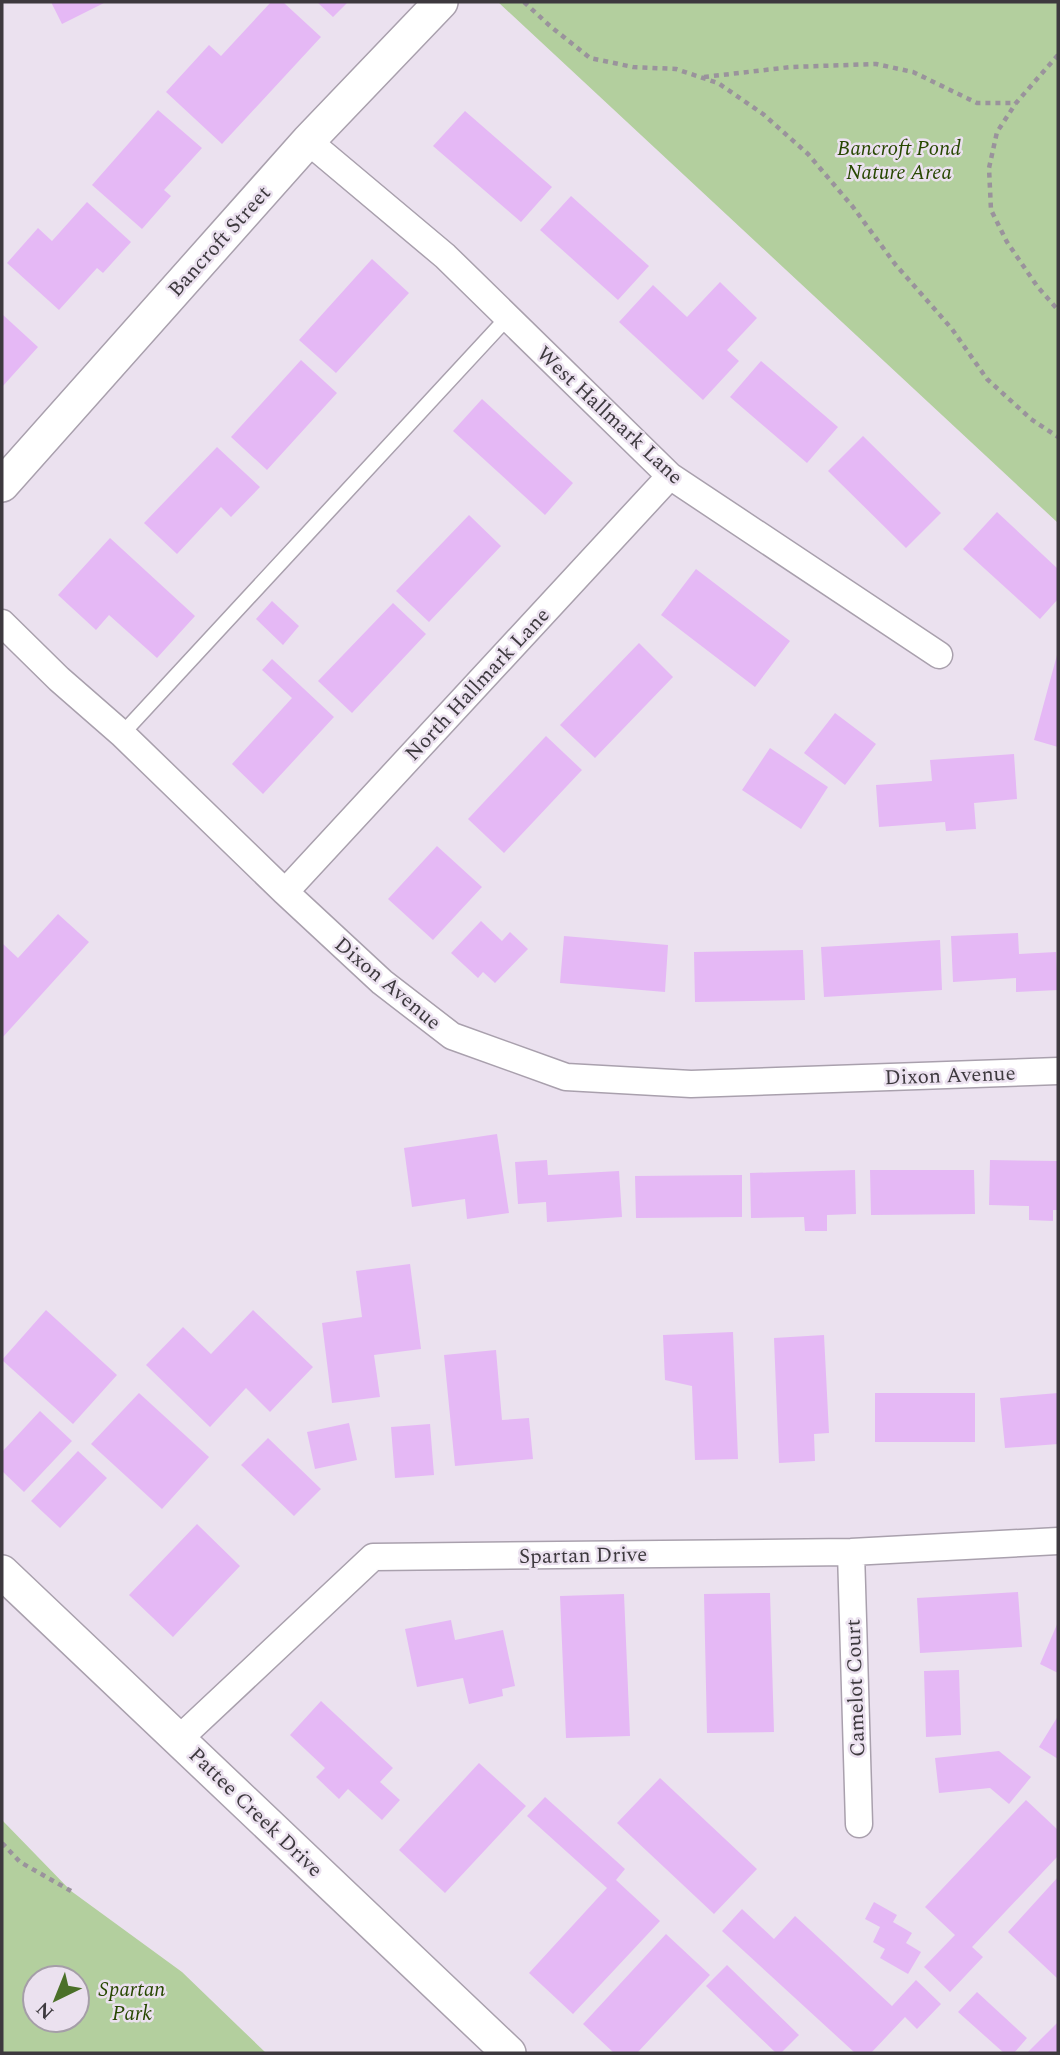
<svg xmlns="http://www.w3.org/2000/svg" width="1060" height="2055" viewBox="0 0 1060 2055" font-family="Spectral,serif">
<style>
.green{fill:#b3cf9e;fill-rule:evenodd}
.building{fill:#e5b8f5}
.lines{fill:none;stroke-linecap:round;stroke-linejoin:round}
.service-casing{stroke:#a9a0ad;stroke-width:17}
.minor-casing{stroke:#a9a0ad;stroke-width:29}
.tertiary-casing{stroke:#a9a0ad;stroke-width:36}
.path{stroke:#9a939c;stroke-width:4.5;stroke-dasharray:5 5;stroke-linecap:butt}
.service{stroke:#fff;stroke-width:14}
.minor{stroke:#fff;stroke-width:26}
.tertiary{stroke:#fff;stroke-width:33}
.labels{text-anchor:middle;stroke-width:5;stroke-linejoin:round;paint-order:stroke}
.park-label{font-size:21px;font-style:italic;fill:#274700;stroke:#ebe1ef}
.street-label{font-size:21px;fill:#3d393e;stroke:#ebe1ef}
</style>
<rect width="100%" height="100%" fill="#ebe1ef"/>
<!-- green -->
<path class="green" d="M498,2H1058V523Z
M2,1820L71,1891L182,1972L266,2053H2ZM35,1978H77V2020H35Z"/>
<!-- building -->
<path class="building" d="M51,2H106L62,24Z
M271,2H283L321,37L222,144L166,92L209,45L221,56Z
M317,2H348L333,17Z
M158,110L202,148L164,190L171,196L142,229L92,185Z
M465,111L552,187L521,222L433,146Z
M571,196L649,266L618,300L540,230Z
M87,202L131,242L103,273L97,268L59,310L7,263L38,228L52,241Z
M372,259L409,293L336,373L299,340Z
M720,282L757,318L727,350L739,361L703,400L619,322L653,285L687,317Z
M2,314L38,347L2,387Z
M301,360L337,393L267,470L231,437Z
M761,361L838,427L807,463L730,397Z
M482,399L573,483L545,515L453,431Z
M863,436L941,513L906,548L828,471Z
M217,447L260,487L231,517L221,507L177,554L144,523Z
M997,512L1058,569V599L1040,619L963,549Z
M469,515L501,546L429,622L396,591Z
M110,538L195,616L157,658L109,615L96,630L58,595Z
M696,569L790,641L755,687L661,615Z
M272,601L299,626L283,645L256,619Z
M393,603L426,634L352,713L318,681Z
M639,643L673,677L595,758L560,725Z
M1057,655H1058V747L1034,740Z
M272,659L334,717L263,794L232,764L292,698L262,670Z
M835,713L876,744L845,785L804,753Z
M546,736L582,770L504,853L468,819Z
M770,748L828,787L801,829L742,790Z
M1014,754L1017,799L974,803L976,829L946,831L945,822L879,827L876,785L932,781L930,760Z
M437,846L482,887L433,940L388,899Z
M58,914L89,942L2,1038V943L18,958Z
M481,921L502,941L510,932L528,949L495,983L483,972L478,978L451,953Z
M1018,933L1019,954L1056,952L1058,990L1016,992V978L953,982L951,936Z
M564,936L668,945L665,992L560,983Z
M940,940L942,990L824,997L821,947Z
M803,950L805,1000L695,1002L694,952Z
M497,1134L509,1213L467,1219L465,1199L412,1207L404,1148Z
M547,1160L548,1175L619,1171L622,1217L547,1222L546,1202L518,1204L515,1162Z
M990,1160L1058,1161V1210H1053V1221L1029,1220V1206L989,1205Z
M855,1170L856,1214L827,1215V1231H805L804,1217L751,1218L750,1173Z
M870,1170H974L975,1214L871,1215Z
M742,1175V1217L636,1218L635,1176Z
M410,1264L421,1349L374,1355L380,1397L332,1403L322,1323L362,1317L356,1271Z
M46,1310L117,1375L73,1424L2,1360Z
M253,1310L313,1367L270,1412L246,1388L210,1427L146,1365L183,1327L211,1354Z
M733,1332L738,1459L695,1460L692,1386L665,1380L663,1335Z
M824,1335L829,1433L814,1434L815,1461L779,1463L774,1338Z
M496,1350L502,1420L529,1418L533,1459L455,1466L444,1355Z
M139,1393L209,1457L162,1509L91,1444Z
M875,1393H975V1442H875Z
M1058,1393V1444L1005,1448L1000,1398Z
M40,1411L72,1441L24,1492L2,1471V1452Z
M349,1423L357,1460L315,1469L307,1432Z
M430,1424L434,1475L395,1478L391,1427Z
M268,1438L321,1489L294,1516L241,1465Z
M78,1451L107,1478L60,1528L31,1501Z
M197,1524L240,1566L173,1637L129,1595Z
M1018,1592L1022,1647L920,1653L917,1598Z
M770,1593L774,1732L707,1733L704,1594Z
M624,1594L630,1736L566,1738L560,1596Z
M451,1620L455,1640L503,1630L515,1686L502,1689L503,1696L469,1704L463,1678L417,1687L405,1629Z
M1058,1622V1673L1040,1664Z
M959,1670L961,1735L926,1737L924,1671Z
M321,1701L393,1768L380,1782L400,1800L382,1820L348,1789L339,1799L316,1777L325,1768L290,1735Z
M1058,1716V1759L1039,1747Z
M999,1751L1031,1777L1009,1804L990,1788L939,1793L935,1758Z
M479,1763L526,1806L445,1893L399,1850Z
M660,1778L757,1869L714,1914L617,1823Z
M545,1797L625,1869L616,1880L660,1921L573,2014L529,1973L607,1888L527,1816Z
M1026,1800L1058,1830V1856L972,1947L983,1957L950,1992L924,1967L955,1935L925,1907Z
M1058,1877V1979L1008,1932Z
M874,1902L897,1915L893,1922L912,1933L906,1943L921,1952L908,1974L880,1958L885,1949L873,1942L880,1927L865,1919Z
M742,1909L774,1939L795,1916L892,2006L916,1980L941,2004L917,2029L905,2017L871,2053H855L722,1931Z
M666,1934L710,1975L637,2053H614L583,2024Z
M727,1965L799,2035L781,2053H776L706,1986Z
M977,1992L1027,2038L1014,2053H1004L958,2012Z
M1058,2022V2053H1027Z"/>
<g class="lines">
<!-- service casing -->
<g class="service-casing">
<path id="service" d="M122,734L508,317"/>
</g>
<!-- minor casing -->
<g class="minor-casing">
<path id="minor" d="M308,141L445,256L670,476L939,655
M2,623L59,679L122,734L285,892L382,982L452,1036L566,1077L691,1084L1058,1071
M285,892L670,476
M851,1552L859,1824
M179,1739L373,1557L851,1552L1058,1541"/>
</g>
<!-- tertiary casing -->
<g class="tertiary-casing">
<path id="tertiary" d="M2,485L308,141L441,2
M2,1572L509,2053"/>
</g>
<!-- path -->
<path class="path" d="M524,2L550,26L590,58L633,67L676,69L718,83L763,114L808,154L853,207L895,264L952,329L987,379L1031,419L1058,437
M1058,55L1016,103L997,132L989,168L991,210L1007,242L1037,286L1058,310
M704,77L791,67L876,64L913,72L977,103H1016
M2,1843L20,1862L71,1891"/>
<!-- service -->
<use href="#service" class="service"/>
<!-- minor -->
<use href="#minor" class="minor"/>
<!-- tertiary -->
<use href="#tertiary" class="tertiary"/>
</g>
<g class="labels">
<!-- park labels -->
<g class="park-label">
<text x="899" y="155">Bancroft Pond<tspan x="899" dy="24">Nature Area</tspan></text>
<text x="132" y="1996">Spartan<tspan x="132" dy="24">Park</tspan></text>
</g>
<!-- street labels -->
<g class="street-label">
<text transform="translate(219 241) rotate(-48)" y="7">Bancroft Street</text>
<text transform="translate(610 415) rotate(43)" y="7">West Hallmark Lane</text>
<text transform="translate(477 684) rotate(-47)" y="7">North Hallmark Lane</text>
<text transform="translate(388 983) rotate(40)" y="7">Dixon Avenue</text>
<text transform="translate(950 1075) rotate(-2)" y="7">Dixon Avenue</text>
<text transform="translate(583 1555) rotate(-1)" y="7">Spartan Drive</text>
<text transform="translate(855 1688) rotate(-92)" y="7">Camelot Court</text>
<text transform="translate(256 1812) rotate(44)" y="7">Pattee Creek Drive</text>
</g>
</g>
<!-- border -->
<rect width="1060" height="2055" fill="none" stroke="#3d393e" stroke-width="7"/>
<!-- north arrow -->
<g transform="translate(56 1999) rotate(223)"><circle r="33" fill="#ebe1ef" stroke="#a59ea8" stroke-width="2"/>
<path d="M0-5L12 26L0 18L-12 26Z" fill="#4b7029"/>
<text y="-10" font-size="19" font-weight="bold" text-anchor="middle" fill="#3d393e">N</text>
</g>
</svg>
